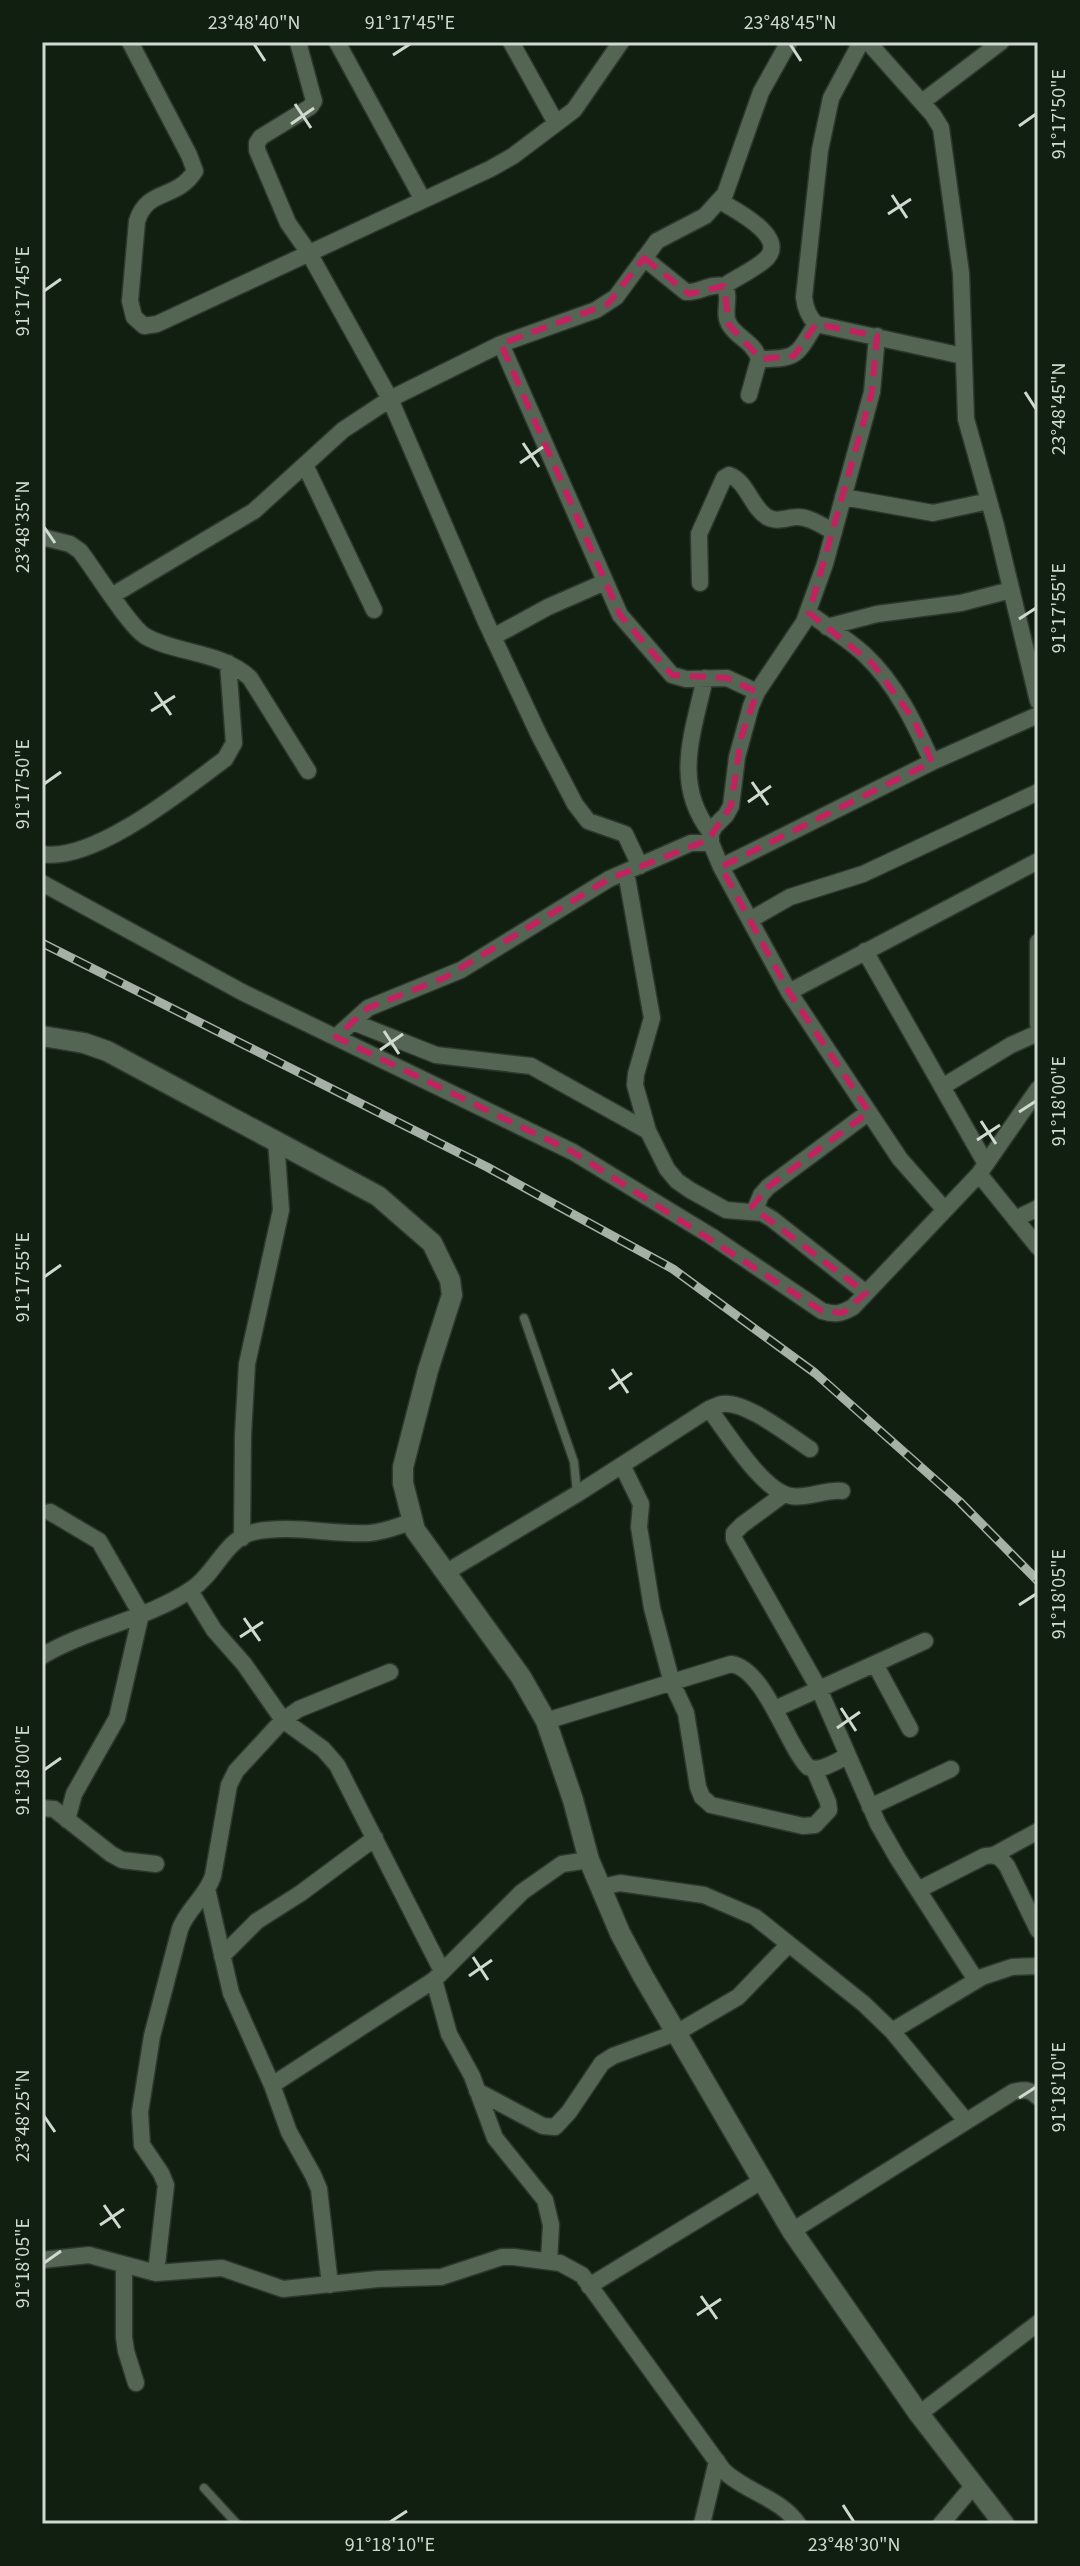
<svg xmlns="http://www.w3.org/2000/svg" width="1080" height="2566" viewBox="0 0 1080 2566" font-family="'Source Sans 3',sans-serif">
<style>
.lines{fill:none;stroke-linecap:round;stroke-linejoin:round}
.service-casing{stroke:#2e372e;stroke-width:11}
.minor-casing{stroke:#2e372e;stroke-width:19}
.tertiary-casing{stroke:#2e372e;stroke-width:23}
.service{stroke:#546553;stroke-width:8}
.minor{stroke:#546553;stroke-width:16}
.tertiary{stroke:#546553;stroke-width:20}
.rail-casing{stroke:#a6b1a6;stroke-width:9}
.rail{stroke:#111f11;stroke-width:6;stroke-dasharray:18;stroke-linecap:butt}
.marked{fill:none;stroke:#c32261;stroke-width:6;stroke-dasharray:16 10;stroke-linejoin:round}
.ticks{fill:none;stroke:#cfd9cf;stroke-width:3}
.neatline{fill:none;stroke:#cfd9cf;stroke-width:3}
.ticks-label{font-size:20px;text-anchor:middle;fill:#cfd9cf}
</style>
<rect width="100%" height="100%" fill="#111f11"/>
<g class="lines">
<!-- service casing -->
<g class="service-casing">
<path id="service" d="M524,1318L574,1462L577,1493
M204,2488L237,2524"/>
</g>
<!-- minor casing -->
<g class="minor-casing">
<path id="minor" d="M130,42L189,155L195,171C176,201 148,187 137,221L130,301L134,317L144,326L157,324L490,169L513,156L574,110L621,42
M298,42L314,101L310,107L261,137L257,143V150L288,223L309,253L390,399L486,622L539,735L575,804L588,821L625,834L640,866
M337,42L423,200
M511,42L556,123
M861,42L831,98L820,150L804,297C805,308 808,316 816,324L963,356
M868,42L933,115L941,128L961,273L966,419L996,526L1038,701
M922,102L1001,42
M720,201C735,210 787,236 767,258C756,269 737,277 724,286
M644,258L686,292C700,293 709,283 724,286C732,297 722,312 729,324C737,338 754,342 759,359L749,395
M877,336L872,392L825,564L804,622L757,692L751,706L737,757L731,806L726,815L715,826L711,833V843L721,867L789,992L900,1159L945,1210
M501,344L620,615L672,675L686,679L727,678L757,692
M759,359C798,359 796,356 816,324
M305,465L374,610
M843,497L933,513L989,501
M42,537L70,544L80,551C94,569 129,626 145,636C176,654 221,651 250,678L308,771
M700,583L699,534L724,478L729,475C747,481 751,507 767,517C778,523 787,517 798,517C810,517 823,526 834,532
M113,595L254,511L343,430L390,399L501,344L596,310L616,297L657,241L705,216L725,194L761,92L789,42
M809,613C827,627 848,639 865,655C896,684 915,724 932,762
M827,627L877,614L961,603L1011,590
M493,637L548,607L605,582
M705,678C693,733 672,784 711,833
M42,854C94,863 184,789 225,759L234,743L228,663
M721,867L932,762L1038,715
M626,872L652,1018L636,1074L635,1085L648,1131L667,1169L677,1181L690,1190L726,1210L762,1213L772,1219L866,1293
M42,883L242,992L573,1152L711,1236L822,1311C835,1315 841,1314 853,1307L979,1174L1038,1089
M750,920L790,897L863,874L1038,792
M1038,942V1024
M865,951L986,1164
M789,992L1038,861
M353,1022L436,1055L531,1066L648,1131
M336,1037L368,1008L461,970L609,879L691,843H711
M942,1087L1011,1045L1038,1033
M979,1174L1038,1247
M754,1212L761,1195L768,1187L869,1112
M1015,1219L1038,1208
M709,1409C727,1432 762,1491 791,1496C808,1499 825,1489 842,1491
M622,1465L641,1504L639,1527L652,1608L672,1683L686,1713L698,1787L702,1797L711,1805L803,1826L815,1825L829,1810L828,1802L814,1769
M784,1494L742,1525L734,1533V1539L819,1689L878,1824L898,1859L976,1980
M50,1512L99,1541L141,1614L117,1718L74,1794L67,1820
M242,1538L243,1435L247,1364L281,1210L276,1140
M445,1573L577,1494L709,1409C714,1407 718,1405 722,1404C745,1400 790,1436 810,1449
M190,1591L214,1630L244,1664L283,1720L323,1749L337,1765L442,1971
M42,1656C89,1628 146,1620 192,1589C215,1574 226,1538 254,1532C290,1524 333,1535 370,1533C384,1532 398,1526 411,1522
M875,1664L910,1729
M775,1709L925,1641
M546,1721L731,1664C765,1669 786,1744 808,1767C820,1773 836,1761 848,1756
M870,1807L951,1769
M42,1808L54,1809L111,1854L122,1860L156,1864
M994,1855L1038,1831
M602,1887L620,1883L704,1895L755,1917L864,2004L892,2031L966,2121
M207,1889L231,1993L272,2085L289,2132L313,2175L319,2189L330,2285
M918,1890L985,1856C996,1854 1000,1857 1007,1866L1038,1930
M222,1956L257,1921L301,1893L375,1838
M434,1980L449,2034L472,2076L495,2138L545,2200L551,2225L549,2261
M892,2031L982,1977L1012,1967L1038,1966
M272,2085L434,1980L522,1892L562,1864L589,1860
M477,2091L543,2126L555,2127L569,2112L602,2063L613,2056L678,2032L738,1997L789,1944
M792,2231L1013,2092C1024,2089 1030,2089 1038,2097
M42,2260L89,2255L156,2273L222,2268L283,2289L378,2279L441,2277L502,2257H514L560,2263L582,2275L723,2470C745,2492 781,2498 798,2524
M124,2265V2337L126,2351L136,2383
M156,2273L166,2185L161,2173L142,2145L140,2112L152,2036L180,1929C187,1909 206,1897 213,1876L229,1785L236,1771L283,1720L299,1709L390,1672
M589,2286L763,2180
M919,2414L1038,2323
M702,2524L717,2461
M941,2524L974,2485"/>
</g>
<!-- tertiary casing -->
<g class="tertiary-casing">
<path id="tertiary" d="M42,1036L84,1043L107,1051L378,1196L432,1243L450,1280L452,1295L428,1370L403,1467V1483L415,1530L521,1677L546,1721L573,1800L589,1860L620,1933L643,1976L792,2231L919,2414L1004,2524"/>
</g>
<!-- service -->
<use href="#service" class="service"/>
<!-- minor -->
<use href="#minor" class="minor"/>
<!-- tertiary -->
<use href="#tertiary" class="tertiary"/>
<!-- rail casing -->
<g class="rail-casing">
<path id="rail" d="M42,943L487,1167L673,1269L815,1373L959,1501L1038,1581"/>
</g>
<!-- rail -->
<use href="#rail" class="rail"/>
</g>
<!-- marked area -->
<path class="marked" d="M644,258L689,294L724,286L729,325L761,359L794,356L816,324L877,336L872,392L809,613L873,664L914,720L932,762L721,867L789,992L869,1112L768,1187L752,1207L866,1293L843,1313L822,1311L573,1152L336,1037L368,1008L444,978L609,879L708,840L731,806L741,738L757,692L727,678L672,675L620,615L501,344L608,304Z"/>
<!-- ticks -->
<path class="ticks" d="M254,44L265,61M790,44L801,61M393,55L410,44M295,104L311,128M291,124L314,108M1019,126L1036,114M892,195L907,218M888,214L911,199M44,291L61,279M1025,392L1036,409M523,443L539,467M520,463L543,447M44,527L55,543M1019,619L1036,608M155,692L171,715M151,711L175,696M752,782L768,805M44,784L61,772M748,802L771,786M384,1031L399,1054M380,1050L403,1034M1019,1112L1036,1101M981,1121L996,1144M977,1140L1000,1125M44,1277L61,1265M612,1369L628,1393M609,1389L632,1373M1019,1605L1036,1594M244,1618L260,1641M240,1637L263,1622M841,1708L856,1731M837,1728L860,1712M44,1770L61,1758M473,1957L488,1980M469,1976L492,1960M1019,2098L1036,2087M44,2116L55,2132M104,2205L120,2228M100,2225L124,2209M44,2263L61,2251M701,2296L717,2319M697,2315L721,2299M843,2505L854,2522M390,2522L407,2511"/>
<!-- border -->
<rect width="1080" height="2566" fill="none" stroke="#111f11" stroke-width="88"/>
<rect x="44" y="44" width="992" height="2478" class="neatline"/>
<g class="ticks-label">
<text x="254" y="29">23°48'40"N</text>
<text x="410" y="29">91°17'45"E</text>
<text x="790" y="29">23°48'45"N</text>
<text transform="translate(1058 114) rotate(-90)" y="7">91°17'50"E</text>
<text transform="translate(22 291) rotate(-90)" y="7">91°17'45"E</text>
<text transform="translate(1058 409) rotate(-90)" y="7">23°48'45"N</text>
<text transform="translate(22 527) rotate(-90)" y="7">23°48'35"N</text>
<text transform="translate(1058 608) rotate(-90)" y="7">91°17'55"E</text>
<text transform="translate(22 784) rotate(-90)" y="7">91°17'50"E</text>
<text transform="translate(1058 1101) rotate(-90)" y="7">91°18'00"E</text>
<text transform="translate(22 1277) rotate(-90)" y="7">91°17'55"E</text>
<text transform="translate(1058 1594) rotate(-90)" y="7">91°18'05"E</text>
<text transform="translate(22 1770) rotate(-90)" y="7">91°18'00"E</text>
<text transform="translate(1058 2087) rotate(-90)" y="7">91°18'10"E</text>
<text transform="translate(22 2116) rotate(-90)" y="7">23°48'25"N</text>
<text transform="translate(22 2263) rotate(-90)" y="7">91°18'05"E</text>
<text x="390" y="2551">91°18'10"E</text>
<text x="854" y="2551">23°48'30"N</text>
</g>
</svg>
